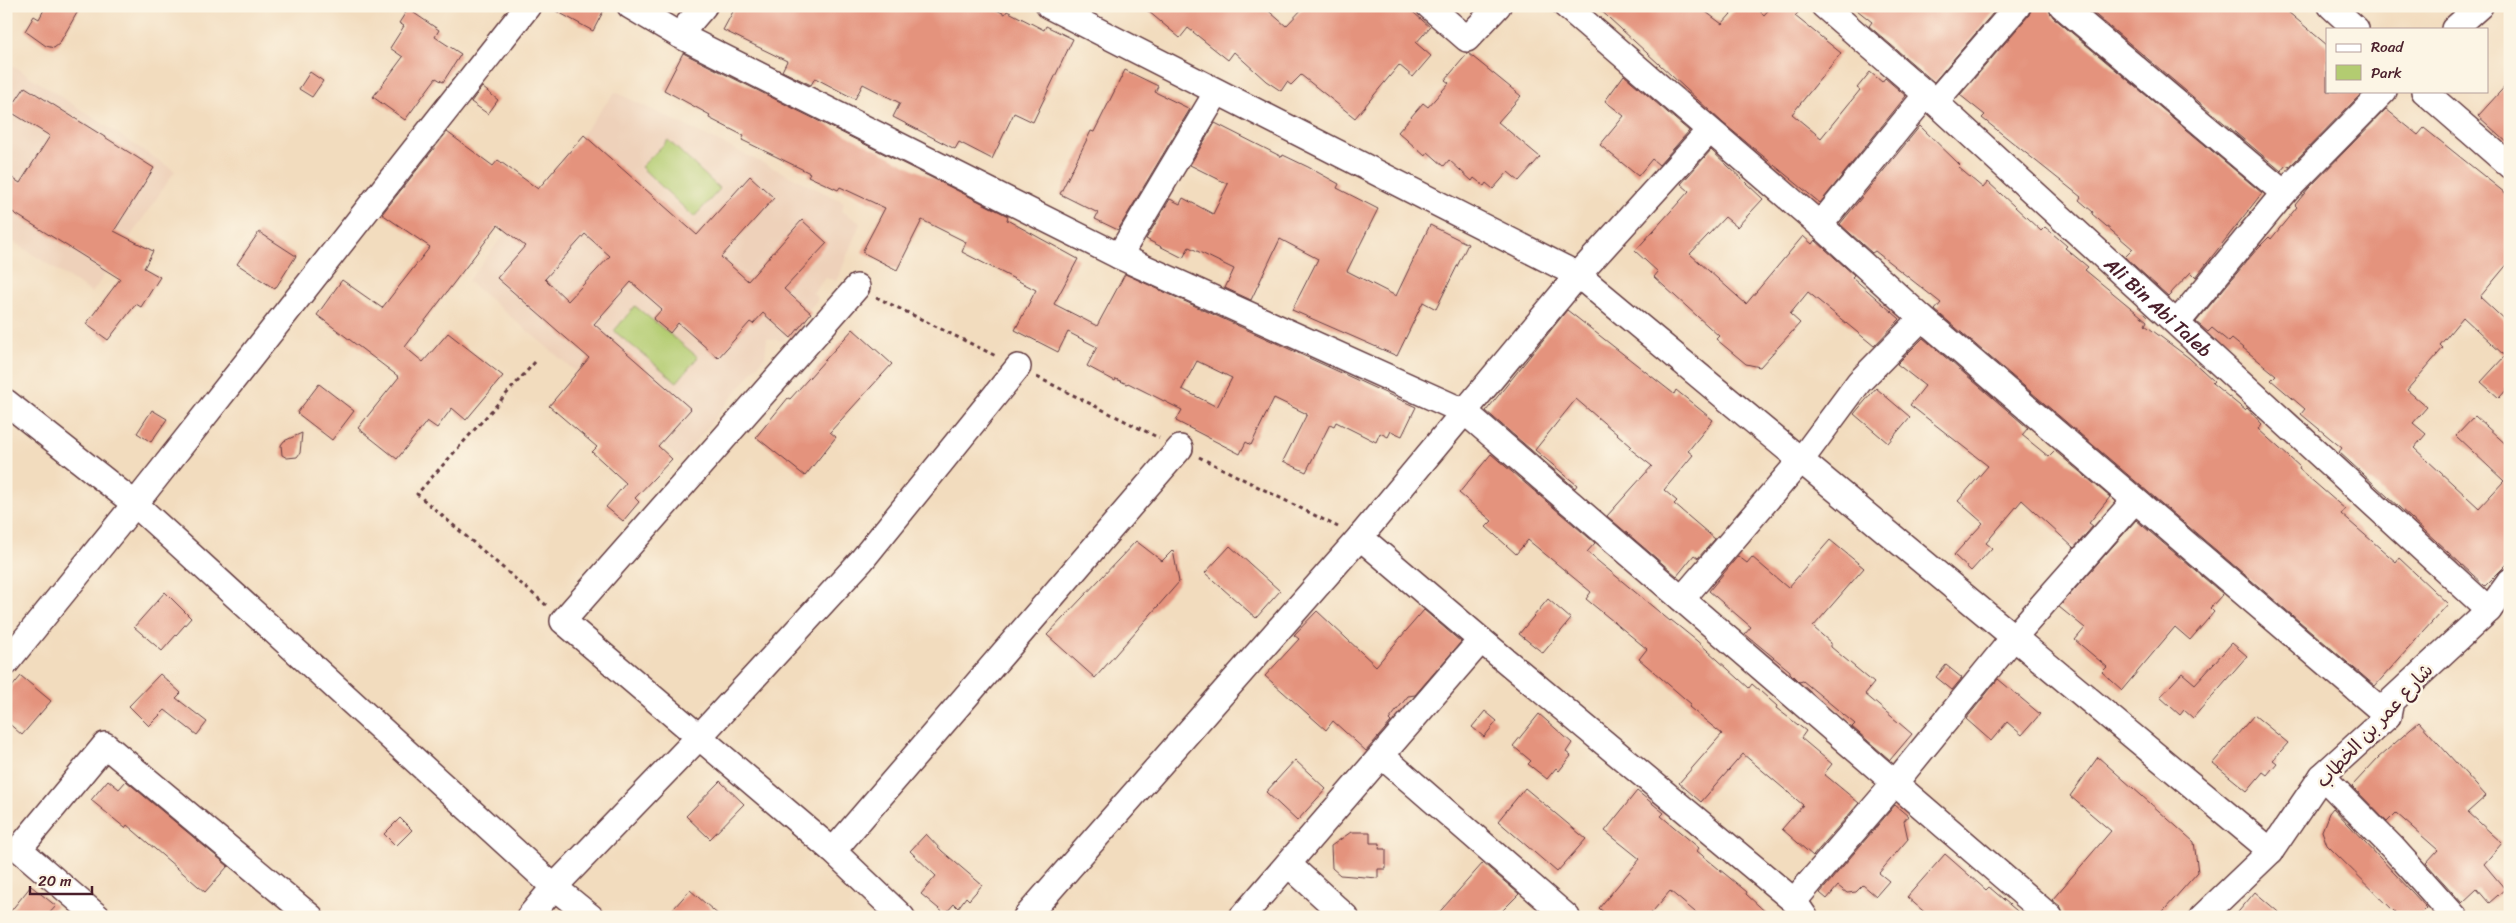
<svg xmlns="http://www.w3.org/2000/svg" width="2516" height="923" viewBox="0 0 2516 923" font-family="Sriracha,'Playpen Sans Arabic',sans-serif">
<style>
.built{fill:#eed1ba}
.green{fill:#b3cc71;stroke:#7e764e}
.building{fill:#e4937d;fill-rule:evenodd}
.lines{fill:none;stroke-linecap:round;stroke-linejoin:round}
.minor-casing{stroke:#633b41;stroke-width:28}
.path{stroke:#633b41;stroke-width:3;stroke-dasharray:4 4;stroke-linecap:butt}
.minor{stroke:#fff;stroke-width:25}
.labels{text-anchor:middle;stroke-width:5;stroke-linejoin:round;paint-order:stroke}
.street-label{font-size:19px;fill:#4a1f2b;stroke:#fcf5e5}
</style>
<rect width="100%" height="100%" fill="#fcf5e5"/>
<filter id="ink" filterUnits="userSpaceOnUse"><feTurbulence type="fractalNoise" baseFrequency=".02" numOctaves="2"/><feDisplacementMap in="SourceGraphic" scale="10" xChannelSelector="R" yChannelSelector="G"/><feConvolveMatrix kernelMatrix="1 2 1 2 8 2 1 2 1" color-interpolation-filters="sRGB"/></filter>
<filter id="wash" filterUnits="userSpaceOnUse"><feTurbulence type="fractalNoise" baseFrequency=".0096" numOctaves="4" result="noise"/><feDisplacementMap in="SourceGraphic" scale="20" xChannelSelector="R" yChannelSelector="G"/><feGaussianBlur stdDeviation="1.12" result="paint"/><feColorMatrix in="noise" values="0 0 0 0 0 0 0 0 0 0 0 0 0 0 0 0 0 1.4 0 .05"/><feComposite in="paint" operator="in"/></filter>
<g filter="url(#wash)">
<rect width="100%" height="100%" fill="#f2dcbe"/>
<!-- built -->
<path class="built" d="M6,61L175,171L92,293L6,237Z
M615,92L844,202L842,211L860,223L837,281L825,278L813,293L818,299L783,341L767,338L765,356L681,460L468,281Z"/>
<!-- green -->
<path class="green" d="M668,140L720,189L694,217L641,167Z
M635,306L698,357L677,382L614,331Z"/>
<g id="blocks">
<!-- building -->
<path class="building" d="M46,6H81L59,44L54,48L46,46L25,31L34,16L39,19Z
M547,6H606L593,31Z
M736,6H988L1005,14L1007,11L1044,30L1046,26L1073,39L1033,122L1014,113L992,159L959,142L955,149L893,117L900,103L863,84L855,99L815,78L811,85L782,71L787,61L723,30Z
M1142,6H1263L1286,26L1305,6H1406L1430,27L1416,43L1431,56L1413,77L1399,65L1355,118L1301,75L1291,85L1287,82L1281,91L1266,81L1234,52L1228,60L1188,28L1180,38Z
M1596,6H1698L1722,24L1738,6H1754L1764,15L1772,6H1804L1795,16L1841,53L1792,114L1821,138L1860,90L1857,88L1870,72L1882,82L1885,78L1906,96L1820,203L1723,123Z
M1852,6H1999L1934,82L1869,26L1872,22Z
M2032,6H2048L2053,17L2262,193L2196,277L2191,272L2168,296L2125,257L2133,249L2092,214L2093,212L2079,200L2081,197L1982,118L1985,115L1960,95L2029,15Z
M2085,6H2281L2327,45V91H2364L2289,167L2286,165L2281,171Z
M408,9L439,30L435,37L461,54L443,82L436,78L405,120L373,97L403,57L390,48L404,26L399,23Z
M683,53L1008,216L1007,220L1078,259L1054,304L1097,326L1125,274L1416,407L1402,436L1391,431L1388,437L1380,433L1376,442L1336,422L1334,426L1330,424L1306,472L1283,461L1307,414L1274,398L1251,445L1246,442L1240,454L1176,421L1182,410L1128,383L1127,384L1116,379L1115,381L1087,366L1097,347L1068,332L1058,352L1015,330L1036,290L962,252L966,242L922,220L897,270L862,252L885,208L840,187L838,190L808,176L810,173L742,140L744,136L709,118L710,115L664,90ZM1197,361L1232,378L1217,407L1182,389Z
M1468,53L1521,96L1498,122L1540,157L1519,181L1508,172L1493,189L1486,183L1484,186L1474,178L1472,181L1449,160L1444,166L1428,152L1425,156L1398,132L1423,103L1428,107L1449,83L1445,80Z
M1125,70L1158,86L1155,92L1190,109L1118,230L1095,219L1098,213L1060,194L1091,131L1094,132Z
M310,72L323,81L312,97L299,89Z
M1624,75L1689,131L1659,165L1652,159L1638,176L1600,145L1624,116L1605,101Z
M2510,81V145L2478,116Z
M25,87L154,168L114,231L153,251L144,268L160,277L141,307L136,304L108,340L86,324L120,279L6,208V174L20,183L50,136L9,111Z
M482,87L498,100L488,114L471,102Z
M2386,109L2418,135L2424,128L2510,197V261L2480,297L2510,325V386L2499,398L2481,382L2505,356L2463,317L2440,345L2443,348L2407,390L2427,407L2413,423L2426,434L2414,448L2479,508L2504,481L2456,436L2475,416L2510,448V561L2485,586L2339,452L2342,448L2301,414L2305,409L2271,380L2276,375L2232,339L2229,342L2212,328L2208,332L2196,322L2257,249L2269,237L2271,239L2297,207L2295,205L2308,189Z
M1215,123L1282,157L1283,155L1308,167L1339,184L1337,188L1378,209L1347,271L1396,296L1430,225L1468,244L1436,309L1423,302L1397,356L1292,310L1318,259L1280,239L1251,300L1225,288L1234,269L1189,247L1183,258L1146,239L1170,199L1180,204L1183,198L1213,214L1228,184L1190,165Z
M1920,126L1960,165L1958,167L1983,188L1988,182L2041,231L2045,227L2067,246L2065,248L2088,267L2085,270L2147,321L2145,325L2189,358L2214,381L2212,383L2245,410L2247,408L2262,424L2258,429L2300,467L2299,469L2345,509L2341,514L2396,562L2399,558L2448,604L2375,686L1935,310L1941,303L1875,251L1872,253L1840,224Z
M447,132L493,166L498,160L538,189L584,135L697,235L750,176L774,198L721,257L748,281L802,220L827,243L784,289L811,313L791,338L763,313L753,324L750,322L718,358L678,323L670,333L653,319L662,309L631,282L594,324L691,409L658,446L672,459L635,498L639,502L623,521L606,507L626,483L592,452L597,447L549,406L589,358L497,278L525,246L498,225L405,347L423,362L448,333L503,376L466,420L452,408L437,428L427,421L397,459L358,428L399,377L317,315L342,280L382,308L430,247L382,214ZM585,234L610,256L568,301L545,279Z
M1711,150L1763,199L1737,227L1725,217L1690,254L1746,304L1803,236L1812,244L1815,240L1854,275L1852,277L1900,319L1874,346L1808,292L1790,314L1800,323L1760,367L1746,364L1716,339L1719,336L1654,277L1658,272L1635,251L1689,191L1681,184Z
M259,232L296,256L275,289L237,264Z
M1567,310L1674,394L1676,390L1713,420L1688,451L1693,455L1664,490L1677,501L1674,504L1715,539L1698,558L1694,555L1677,576L1607,516L1652,466L1629,448L1631,446L1576,399L1535,450L1577,485L1575,488L1486,411Z
M853,329L892,364L830,432L836,437L805,476L756,437L788,398L790,399Z
M1923,338L2028,428L2022,435L2049,457L2055,451L2110,497L2089,523L2093,526L2074,548L2022,500L1986,543L1992,548L1971,571L1954,555L1983,523L1958,501L1988,466L1910,405L1925,386L1897,364Z
M319,384L354,411L332,440L297,413Z
M1876,388L1910,417L1888,443L1854,414Z
M152,410L167,419L151,442L137,433Z
M302,433L300,453L297,457L287,458L282,455L281,445L284,441Z
M1491,454L1595,543L1587,552L1670,621L1671,620L1697,641L1749,688L1752,684L1777,706L1776,708L1806,731L1801,738L1832,764L1824,774L1859,803L1813,856L1782,829L1803,805L1743,754L1701,802L1679,783L1722,734L1689,707L1691,704L1639,659L1647,649L1586,599L1591,592L1528,540L1516,554L1486,527L1492,521L1459,493Z
M2136,520L2223,594L2210,608L2214,612L2190,640L2175,627L2122,690L2102,672L2107,667L2075,640L2085,628L2059,607Z
M1830,540L1864,568L1813,627L1831,643V647L1874,683L1865,694L1912,734L1890,760L1852,727L1855,724L1803,681L1799,682L1790,673V671L1745,634L1751,627L1709,591L1738,556L1747,563L1752,557L1788,588Z
M1136,541L1162,561L1173,550L1179,582L1095,678L1047,635Z
M1230,546L1280,591L1256,618L1205,573Z
M165,592L191,618L162,651L134,627Z
M1548,599L1571,619L1543,653L1519,634Z
M1424,610L1461,642L1415,695L1408,696L1389,720L1391,722L1366,751L1333,721L1326,730L1265,676L1299,639L1294,635L1317,611L1376,666Z
M2232,643L2247,656L2193,718L2184,710L2180,715L2160,697L2182,673L2195,684Z
M1946,665L1962,678L1952,690L1936,677Z
M160,674L181,693L176,698L207,722L197,735L165,710L149,726L129,706Z
M21,676L51,701L22,735L6,721V694Z
M1998,679L2040,714L2022,735L2007,722L1991,741L1966,719Z
M1485,711L1497,721L1484,737L1472,727Z
M1539,714L1572,743L1566,752L1571,756L1559,771L1556,768L1547,779L1528,764L1531,761L1513,746Z
M2254,715L2288,743L2273,760L2277,763L2267,775L2263,772L2247,791L2213,763Z
M2419,722L2486,796L2468,812L2502,843L2484,864L2505,889L2489,903L2477,889L2462,903L2426,863L2438,850L2396,813L2387,822L2352,786L2378,758Z
M2098,757L2194,842L2198,872L2158,917H2064L2060,906L2052,900L2111,831L2070,796Z
M1295,760L1326,789L1297,821L1266,792Z
M108,780L119,789L126,781L228,866L205,892L127,825L125,828L91,800Z
M720,781L744,804L710,839L686,816Z
M1525,788L1586,839L1557,872L1498,821Z
M1637,791L1664,813L1661,816L1699,848L1697,851L1747,892L1746,894L1771,917H1701L1670,891L1648,917H1609L1599,908L1640,859L1605,831Z
M1895,805L1908,816L1904,821L1908,839L1879,873L1889,881L1876,896L1863,885L1856,892L1847,893L1838,886L1827,899L1820,893Z
M2333,808L2427,908L2418,917H2400L2327,845L2322,831L2329,813Z
M400,818L412,830L396,846L384,834Z
M1351,832H1370V843H1380L1379,849H1386V869H1378V878L1340,875L1332,868L1331,846Z
M926,834L942,851L982,885L969,900L966,897L958,908L954,904L945,914L921,894L936,876L910,851Z
M1945,854L1986,890L1989,887L2024,917H1930L1907,897Z
M1483,863L1519,894L1496,917H1435Z
M31,886L56,906L46,917H6Z
M690,890L721,917H666Z
M2255,892L2284,917H2234Z"/>
</g>
</g>
<g filter="url(#ink)">
<use href="#blocks" fill-opacity="0" stroke="#633b41" stroke-width="1"/>
<g class="lines">
<!-- minor casing -->
<g class="minor-casing">
<g id="minor">
<path d="M630,6L679,35L1119,256L1465,412L2050,917"/>
<path d="M1049,6L1578,275L2271,851"/>
<path d="M1429,6L1467,39L1498,6"/>
<path d="M1566,6L1820,225L1922,318L2388,716"/>
<path id="s1" d="M1824,6L1935,102L2489,610"/>
<path d="M2062,6L2284,193"/>
<path d="M2331,6L2356,29"/>
<path d="M2454,29L2480,6"/>
<path d="M679,35L704,6"/>
<path d="M2424,91L2510,166"/>
<path d="M1935,102L2018,6"/>
<path d="M1820,225L1926,95"/>
<path d="M1119,256L1217,92"/>
<path d="M857,287L563,621L833,851L902,917"/>
<path d="M2177,323L2284,193L2384,91"/>
<path d="M6,402L135,504L554,887L591,917"/>
<path d="M1360,537L1481,640"/>
<path d="M1682,599L1801,460L1859,382L1922,318"/>
<path d="M6,663L135,504L528,6"/>
<path d="M1382,756L1567,917"/>
<path d="M2322,776L2393,848L2455,917"/>
<path d="M833,851L1180,448"/>
<path d="M1288,864L1346,917"/>
<path d="M1794,901L1895,783L2014,637L2135,500"/>
<path d="M98,917L19,849L105,745L311,917"/>
<path d="M529,917L554,887L700,736L862,560L1018,367"/>
<path d="M1026,917L1360,537L1578,275L1709,131"/>
<path d="M1242,917L1481,640L1794,901L1805,917"/>
<path d="M2202,917L2271,851L2322,776L2388,716L2391,701L2489,610L2510,581"/>
</g>
</g>
<!-- path -->
<path class="path" d="M876,297L998,357
M535,362L417,494L546,605
M1037,377L1159,438
M1199,457L1338,527"/>
<!-- minor -->
<use href="#minor" class="minor"/>
</g>
</g>
<g class="labels">
<!-- street labels -->
<g class="street-label">
<text dy="7" stroke="none"><textPath href="#s1" startOffset="450">Ali Bin Abi Taleb</textPath></text>
<text transform="translate(2374 725) rotate(-47)" y="7">شارع عمر بن الخطاب</text>
</g>
</g>
<!-- margin -->
<rect width="2516" height="923" fill="none" stroke="#fcf5e5" stroke-width="25"/>
<!-- legend -->
<rect x="2326" y="28" width="162" height="65" fill="#fcf5e5" stroke="#b59f9b"/>
<rect x="2336" y="44" width="25" height="8" fill="#ffffff" stroke="#b59f9b"/>
<text x="2371" y="52" font-size="15" fill="#4a1f2b">Road</text>
<rect x="2336" y="65" width="25" height="15" fill="#b3cc71" stroke="#b59f9b"/>
<text x="2371" y="78" font-size="15" fill="#4a1f2b">Park</text>
<!-- scale -->
<path d="M30 886v8h62v-8" fill="none" stroke="#4a1f2b" stroke-width="2.5"/>
<text x="38" y="886" font-size="15" fill="#4a1f2b" stroke="#fcf5e5" stroke-width="4" paint-order="stroke">20 m</text>
</svg>
